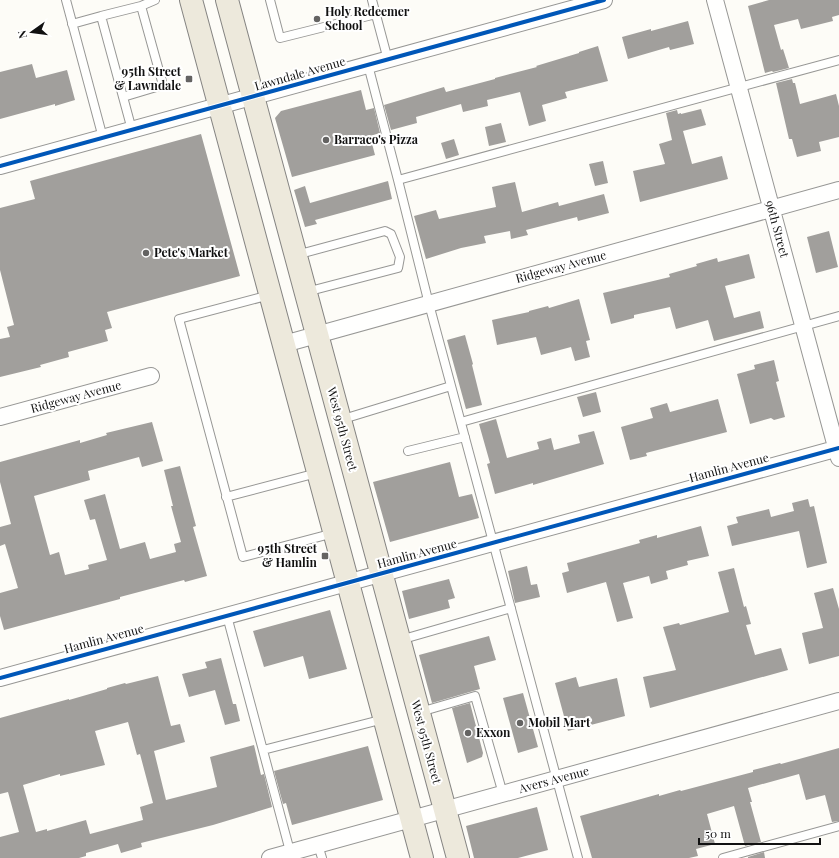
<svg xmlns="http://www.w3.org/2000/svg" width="839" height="858" viewBox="0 0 839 858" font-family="'Playfair Display',serif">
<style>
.building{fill:#a19f9c;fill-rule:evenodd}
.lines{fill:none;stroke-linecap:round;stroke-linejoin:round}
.service-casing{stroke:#979795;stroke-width:10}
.minor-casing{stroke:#979795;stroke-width:18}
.primary-casing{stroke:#858482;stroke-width:24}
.service{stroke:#fffffe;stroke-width:8}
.minor{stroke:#fffffe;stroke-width:16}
.primary{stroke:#ede9dc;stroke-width:22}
.cycleway-casing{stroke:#fff;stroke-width:6}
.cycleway{stroke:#0057b8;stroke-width:4}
.poi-dot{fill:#646362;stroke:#fff;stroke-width:1.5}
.labels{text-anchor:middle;stroke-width:4;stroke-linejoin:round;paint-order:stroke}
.poi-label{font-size:12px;font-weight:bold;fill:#111;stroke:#fff;text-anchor:start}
.street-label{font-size:12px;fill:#111;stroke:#fff}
</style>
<rect width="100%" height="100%" fill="#fdfcf7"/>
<!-- building -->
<path class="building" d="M769,0H839V15L832,17L833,21L801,29L798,19L774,25L781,50L783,49L789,68L773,72L772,71L765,73L748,6Z
M688,21L694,44L670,50L669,47L628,59L622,37L651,29V31Z
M598,46L608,81L565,92L567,98L542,105L546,121L529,126L520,92L487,100L488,106L463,112L461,104L416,117L417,123L391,130L384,105L444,87L446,92L495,79V78L537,67L536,66L579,53V52Z
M32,64L36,78L67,70L75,100L55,106V104L0,119V72Z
M792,79L793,83H795L800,104L836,94L839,106V137L819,142L821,151L797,157L792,139H789L776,83Z
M361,90L366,110L374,108L380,133L370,136L375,155L292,177L275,118L281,111Z
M701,109L706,125L683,131L692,164L722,156L728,179L640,202L633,171L665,164L659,144L672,140L666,113L677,110L678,114L681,113V114Z
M501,123L506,142L489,146L485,127Z
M201,134L240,276L107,312L112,328L105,330L108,341L68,352L69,357L40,365L41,367L0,377V339L10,337L7,327L14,325L0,270V208L35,199L30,181Z
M454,139L459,155L446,159L441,143Z
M603,161L608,183L595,186L589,164Z
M388,181L392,199L315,220L317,224L305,227L294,190L305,186L310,203Z
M515,182L522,212L558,202L559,206L604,194L609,213L578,221L577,217L526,230L528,235L511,239L510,231L484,236L486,243L461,248L426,259L414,216L436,210L439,219L496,207L492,187Z
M829,231L838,267L816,273L807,237Z
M749,254L755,278L725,286L734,318L760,311L764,328L714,341L708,320L676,329L670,307L634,315V318L611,324L603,293L670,277L669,274L697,266L696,264L717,258L718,262Z
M579,299L590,340L586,341L590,357L575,361L571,347L541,355L536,337L497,345L492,320L529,312V311L548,306L549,308Z
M465,335L473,364L472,365L482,405L466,409L447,340Z
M774,360L779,381L776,382L785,417L774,420L771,418L750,424L737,374L755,369L754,365Z
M596,392L601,412L583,417L577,397Z
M718,399L727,432L646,453L647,456L630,460L621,427L653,418L650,408L667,403L670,412Z
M496,419L507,458L539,449L537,442L551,438L554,450L580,443L578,435L594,431L604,464L533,485V483L495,494L487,464L490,463L479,424Z
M152,422L163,461L142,467L139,457L88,471L90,480L34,496L50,555L59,552L65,575L89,569L88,565L107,560L95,519L90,520L84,500L105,494L120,549L145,542L150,559L176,552L174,544L181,542L171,506H173L164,470L180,466L196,526L193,527L207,576L185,582L184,580L120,597V599L4,630L0,616V593L18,588L5,544L0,546V527L11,524L0,482V462L80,440V443L107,435L106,433Z
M450,462L459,497L472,494L479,518L390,542L373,482Z
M808,499L810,507L814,506L827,563L807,568L799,531L732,546L727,526L738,523L736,517L769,509L771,517L794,511L792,503Z
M701,526L709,556L687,561L688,565L666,571L668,579L651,584L649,576L623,583L633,618L617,622L606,582L567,593L562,573L569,571L567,563L640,543L639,540L657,535V538Z
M527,566L531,585L537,584L540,597L515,603L508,571Z
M734,568L744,607L746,606L751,624L746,625L755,655L781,648L788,670L650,708L643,677L676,670L663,627L679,623L680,625L729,612L718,572Z
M449,579L455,598L448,600L450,608L409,619L402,591Z
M833,588L839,609V656L809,664L802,633L823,628L814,593Z
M330,610L347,669L309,679L303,656L264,667L253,631Z
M489,636L496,660L474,666L480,689L432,703L419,655Z
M221,658L233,704H236L240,721L225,725L215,690L189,697L182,674L207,668L205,662Z
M158,676L171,726L180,724L185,742L154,751L166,800L217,787L210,757L254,745L261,775L264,774L272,807L213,825L141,843L142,847L121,853L118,844L86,853V856L79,858H0V837L19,832L8,792L0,794V718L69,699V700L107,689V688L125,683L126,684ZM128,722L137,755L140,754L153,803L140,807L143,820L90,834L86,820L47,831V829L36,832L23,785L60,774V776L105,765L95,731Z
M576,677L579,687L617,678L625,716L568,731L555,683Z
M523,693L538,747L518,753L503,698Z
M470,703L483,753L482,757L467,763L452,708Z
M368,746L383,800L292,825L286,803L283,804L274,771Z
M839,748V821L832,822L825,795L806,800L799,774L748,788L752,802H750L761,842L745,846L734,806L707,814L715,844L696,849L698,856L689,858H592L580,816L659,794V796L680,790L681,791L753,772V770L780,763L781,764Z
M537,807L548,850L518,858H474L466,826Z
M764,852L765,858H748V857Z"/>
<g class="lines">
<!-- service casing -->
<g class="service-casing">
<path id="service" d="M66,0L103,138
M270,0L280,38L376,14
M372,0L388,60
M72,24L101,16
M368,65L398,180L429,304L578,858
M123,97L163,85L141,6
M132,130L101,16L141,6L155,0
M398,180L839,60
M296,255L385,231L391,234L400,257L398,268L306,292
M270,295L179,319L243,557L334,533
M340,420L451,386
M461,422L839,316
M408,451L465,437
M226,497L317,473
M227,616L291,855
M400,640L511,608
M420,712L475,696L503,794
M263,750L384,719
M318,845L322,858
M723,858L839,826"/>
</g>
<!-- minor casing -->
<g class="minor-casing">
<path id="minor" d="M715,0L839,458
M0,166L604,0
M284,344L839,190
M0,417L151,376
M0,678L839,448
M270,858L839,701"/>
</g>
<!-- primary casing -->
<g class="primary-casing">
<path id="primary" d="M191,0L422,858
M227,0L458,858"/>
</g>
<!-- service -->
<use href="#service" class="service"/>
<!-- minor -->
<use href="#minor" class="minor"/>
<!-- primary -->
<use href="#primary" class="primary"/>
<!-- cycleway casing -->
<g class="cycleway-casing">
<path id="cycleway" d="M0,166L604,0
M0,678L839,448"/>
</g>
<!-- cycleway -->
<use href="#cycleway" class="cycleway"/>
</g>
<!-- markers -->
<g class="poi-dot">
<circle cx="317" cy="19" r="4"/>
<rect x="185" y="75" width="8" height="8" rx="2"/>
<circle cx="326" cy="140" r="4"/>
<circle cx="146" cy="253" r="4"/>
<rect x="321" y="552" width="8" height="8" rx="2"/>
<circle cx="520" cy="723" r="4"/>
<circle cx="468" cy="733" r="4"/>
</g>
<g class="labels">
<!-- poi labels -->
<g class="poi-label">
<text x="325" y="16">Holy Redeemer<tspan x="325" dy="14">School</tspan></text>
<text x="181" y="76" text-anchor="end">95th Street<tspan x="181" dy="14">&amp; Lawndale</tspan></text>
<text x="334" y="144">Barraco's Pizza</text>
<text x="154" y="257">Pete's Market</text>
<text x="317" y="553" text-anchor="end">95th Street<tspan x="317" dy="14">&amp; Hamlin</tspan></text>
<text x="528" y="727">Mobil Mart</text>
<text x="476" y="737">Exxon</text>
</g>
<!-- street labels -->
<g class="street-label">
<text transform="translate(300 74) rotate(-16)" y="4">Lawndale Avenue</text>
<text transform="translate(777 229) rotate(75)" y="4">96th Street</text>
<text transform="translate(561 267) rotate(-15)" y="4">Ridgeway Avenue</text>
<text transform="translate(76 397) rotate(-15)" y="4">Ridgeway Avenue</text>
<text transform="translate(342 429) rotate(75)" y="4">West 95th Street</text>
<text transform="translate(729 468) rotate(-15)" y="4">Hamlin Avenue</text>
<text transform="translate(417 554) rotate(-15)" y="4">Hamlin Avenue</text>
<text transform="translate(104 639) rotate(-15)" y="4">Hamlin Avenue</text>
<text transform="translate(426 742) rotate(75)" y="4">West 95th Street</text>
<text transform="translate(554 780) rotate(-15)" y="4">Avers Avenue</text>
</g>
</g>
<!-- north arrow -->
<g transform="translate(32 32) rotate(256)" stroke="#ffffff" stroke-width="3" paint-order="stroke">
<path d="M0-3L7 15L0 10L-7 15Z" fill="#111111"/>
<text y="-6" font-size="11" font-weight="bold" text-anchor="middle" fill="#111111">N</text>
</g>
<!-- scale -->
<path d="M699 838v6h121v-6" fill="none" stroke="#111111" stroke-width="2"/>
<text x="705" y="838" font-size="12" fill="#111111" stroke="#ffffff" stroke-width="3" paint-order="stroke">50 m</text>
</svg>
